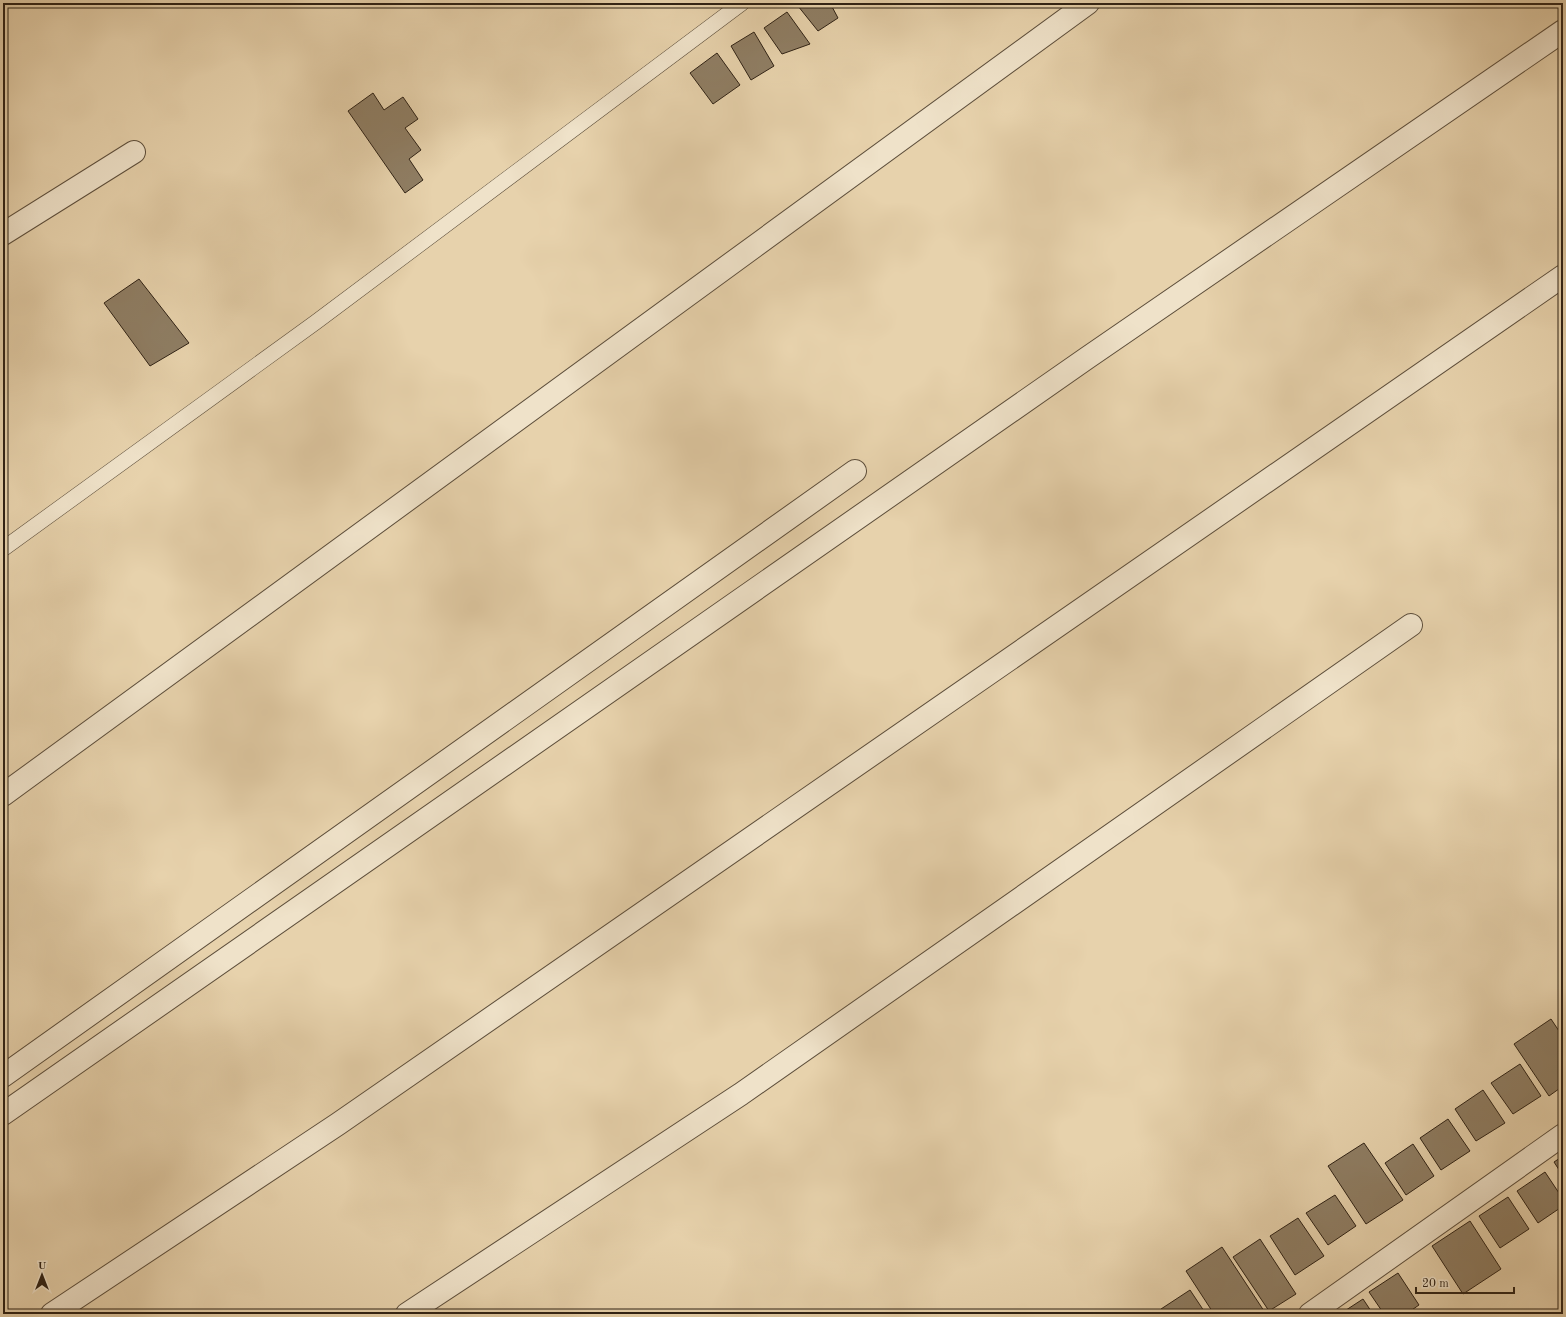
<svg xmlns="http://www.w3.org/2000/svg" width="1566" height="1317" viewBox="0 0 1566 1317" font-family="'Old Standard TT',serif">
<style>
.building{fill:#8f7e64;stroke:#2f2215}
.lines{fill:none;stroke-linecap:round;stroke-linejoin:round}
.service-casing{stroke:#5d4e3b;stroke-width:16}
.minor-casing{stroke:#5d4e3b;stroke-width:24}
.service{stroke:#efe2c9;stroke-width:15}
.minor{stroke:#efe2c9;stroke-width:22}
</style>
<rect width="100%" height="100%" fill="#e7d2ac"/>
<filter id="stains"><feTurbulence type="fractalNoise" baseFrequency=".005" numOctaves="4"/><feColorMatrix values="0 0 0 0 .2 0 0 0 0 .09 0 0 0 0 .02 0 0 0 .5 -.17"/></filter>
<radialGradient id="worn" r=".72"><stop offset=".6" stop-color="#630" stop-opacity="0"/><stop offset="1" stop-color="#630" stop-opacity=".3"/></radialGradient>
<!-- building -->
<path class="building" d="M801,3H830L838,18L818,31L798,6Z
M787,12L810,44L782,54L764,28Z
M754,32L774,66L751,80L731,46Z
M717,53L740,85L713,104L690,73Z
M373,93L384,110L403,97L418,119L405,128L421,150L409,159L423,180L405,193L348,111Z
M139,279L189,343L150,366L104,303Z
M1551,1019L1563,1037V1086L1549,1096L1514,1044Z
M1520,1064L1541,1096L1513,1114L1491,1083Z
M1483,1090L1505,1123L1476,1141L1455,1109Z
M1448,1119L1470,1151L1441,1170L1420,1138Z
M1364,1143L1403,1200L1366,1224L1328,1166Z
M1413,1144L1434,1176L1406,1195L1385,1163Z
M1563,1156V1176L1554,1162Z
M1545,1172L1563,1199V1206L1538,1223L1517,1191Z
M1335,1195L1356,1226L1328,1245L1306,1213Z
M1508,1197L1529,1229L1500,1248L1479,1216Z
M1298,1218L1324,1256L1295,1275L1270,1236Z
M1470,1221L1501,1269L1463,1294L1432,1246Z
M1260,1239L1296,1294L1269,1311L1233,1257Z
M1222,1247L1266,1314H1214L1186,1271Z
M1398,1273L1419,1305L1406,1314H1384L1369,1292Z
M1190,1290L1206,1314H1164L1161,1309Z
M1363,1299L1373,1314H1340Z"/>
<g class="lines">
<!-- service casing -->
<g class="service-casing">
<path id="service" d="M3,549L316,322L742,3"/>
</g>
<!-- minor casing -->
<g class="minor-casing">
<path id="minor" d="M3,234L134,152
M3,795L1088,3
M3,1076L855,471
M3,1114L1087,358L1563,31
M52,1314L338,1124L1563,276
M407,1314L741,1094L1411,625
M1310,1314L1563,1135"/>
</g>
<!-- service -->
<use href="#service" class="service"/>
<!-- minor -->
<use href="#minor" class="minor"/>
</g>
<!-- margin -->
<rect width="1566" height="1317" fill="none" stroke="#e7d2ac" stroke-width="16"/>
<rect x="4" y="4" width="1558" height="1309" fill="none" stroke="#2f2215" stroke-width="2"/>
<rect x="8" y="8" width="1550" height="1301" fill="none" stroke="#2f2215"/>
<!-- north arrow -->
<g transform="translate(42 1275)" stroke="#efe2c9" stroke-width="3" paint-order="stroke">
<path d="M0-3L7 15L0 10L-7 15Z" fill="#2f2215"/>
<text y="-6" font-size="11" font-weight="bold" text-anchor="middle" fill="#2f2215">U</text>
</g>
<!-- scale -->
<path d="M1416 1287v6h98v-6" fill="none" stroke="#2f2215" stroke-width="2"/>
<text x="1422" y="1287" font-size="12" fill="#2f2215" stroke="#efe2c9" stroke-width="3" paint-order="stroke">20 m</text>
<rect width="100%" height="100%" filter="url(#stains)"/>
<rect width="100%" height="100%" fill="url(#worn)"/>
</svg>
